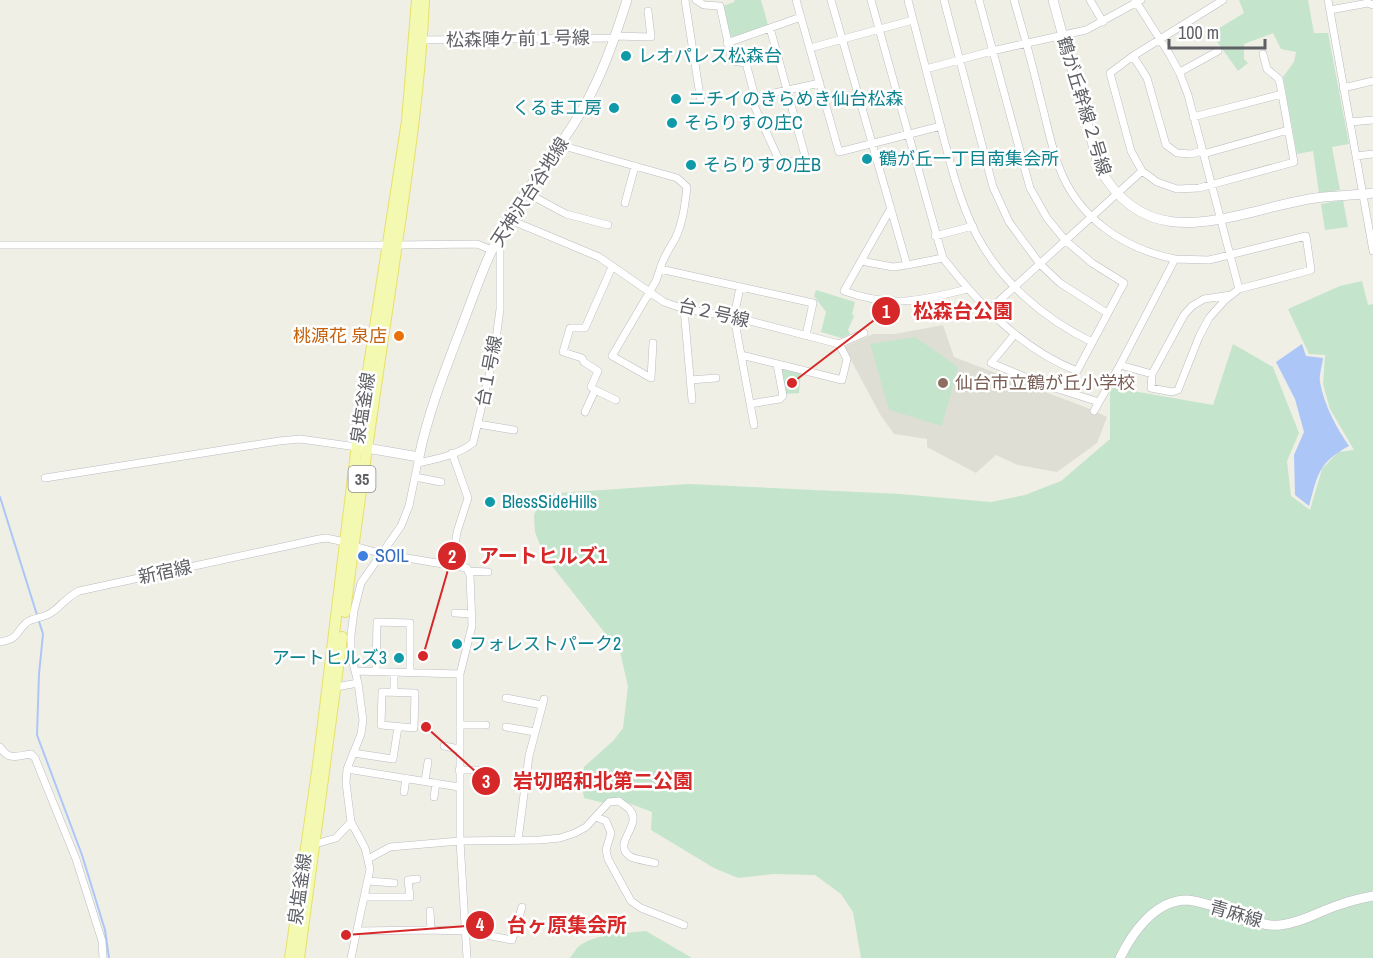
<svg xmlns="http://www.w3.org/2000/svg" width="1373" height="958" viewBox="0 0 1373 958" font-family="'Archivo Narrow','Noto Sans JP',sans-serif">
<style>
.education{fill:#deded4}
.green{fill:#c5e4cc}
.water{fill:#acc6f8}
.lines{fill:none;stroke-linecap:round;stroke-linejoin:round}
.stream{stroke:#acc6f8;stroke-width:2}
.street-casing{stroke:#bbbcc1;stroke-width:8}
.secondary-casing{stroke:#bbbcc3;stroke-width:10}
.primary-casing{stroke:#e7e167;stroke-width:12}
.street{stroke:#fff;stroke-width:7}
.secondary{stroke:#fff;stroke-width:9}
.primary{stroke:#f4f9b1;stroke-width:10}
.culture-dot{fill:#0f9aa8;stroke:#fff;stroke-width:2}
.food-dot{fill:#e8710a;stroke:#fff;stroke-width:2}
.education-dot{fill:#8d6e63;stroke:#fff;stroke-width:2}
.shop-dot{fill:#3f7fe0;stroke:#fff;stroke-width:2}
.labels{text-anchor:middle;stroke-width:5;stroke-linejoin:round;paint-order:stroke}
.shield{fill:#fff;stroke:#8e8f93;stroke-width:1.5}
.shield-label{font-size:16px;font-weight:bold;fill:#5e5f65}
.street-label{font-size:18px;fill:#5e5f65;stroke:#fff}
.culture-label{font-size:18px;fill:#0d838f;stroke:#fff;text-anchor:start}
.food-label{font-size:18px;fill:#c56008;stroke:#fff;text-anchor:end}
.education-label{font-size:18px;fill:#785e54;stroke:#fff;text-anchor:start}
.shop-label{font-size:18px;fill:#366cbe;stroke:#fff;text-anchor:start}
.leader{fill:none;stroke:#d62828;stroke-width:2}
.callout-dot{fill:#d62828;stroke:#fff;stroke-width:2}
.mark-label{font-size:18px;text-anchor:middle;font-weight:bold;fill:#fff}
.callout-label{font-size:20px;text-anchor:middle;font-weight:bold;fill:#d62828;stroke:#fff;stroke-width:5;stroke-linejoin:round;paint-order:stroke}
</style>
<rect width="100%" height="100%" fill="#efefe6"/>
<!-- education -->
<path class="education" d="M943,325L954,357L1090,409L1107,417L1097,443L1057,472L1018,465L996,455L976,473L927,447V439L894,434L881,416L844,347L873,334H895Z"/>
<!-- green -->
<path class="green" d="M735,0H761L768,25L733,37L729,35L723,6L734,2Z
M1239,0H1308L1314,33H1328L1349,144L1332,147L1340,190L1319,193L1313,151L1297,154L1283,77L1294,62L1296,52L1281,49L1273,33L1244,44V59L1248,63L1238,71L1211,33L1244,13Z
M1343,200L1348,227L1325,230L1321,204Z
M1362,281L1368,305L1373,304V958H861L853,912L841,894L815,875L773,874L738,878L714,868L651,830L652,812L618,799L604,803L584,798L582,784L584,767L614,740L623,728L628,686L620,652L544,556L535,532L534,515L544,494L689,484L900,494L991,502L1025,495L1061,481L1110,439V387L1213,405L1233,344L1273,367L1299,433L1287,461L1291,496L1310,510L1322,469L1338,452L1354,450L1330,409L1323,384L1325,355L1309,354L1288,309L1340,286Z
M816,290L855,302L852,314L854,316L848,330L850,334L842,338L821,332L826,312L814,296Z
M915,337L958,367L942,426L889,410L870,344Z
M780,368L801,373L799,393L785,394Z
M646,931L692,958H570C573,954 576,949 579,946C594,934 627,933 646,931Z"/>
<!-- water -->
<path class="water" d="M1302,344L1306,356L1323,358C1322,366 1319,375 1320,382C1324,405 1336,427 1349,446C1318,463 1318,474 1309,506L1295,495L1294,455L1304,432L1295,399L1276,362Z"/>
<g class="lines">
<!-- stream -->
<path class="stream" d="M0,497L43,634L39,674L37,735L82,855L105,930L109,958"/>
<!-- street casing -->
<g class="street-casing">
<path id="street" d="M685,0L701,102
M696,0L704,5L720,6L732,61L746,63L755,97L753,103L779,160L807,163L770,28
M796,0L839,152L941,126
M831,0L907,265L943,258
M871,0L943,258C979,304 1021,349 1077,371L1124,283L1092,263L1065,240L1047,218L1030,188L979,0
M908,0C918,40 929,80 939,120C949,158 958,198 976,234C1001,282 1044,319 1092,342
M944,0L993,187L1009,222L1040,264L1060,283L1107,313
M1014,0C1024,34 1033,67 1041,101C1047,123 1051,146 1059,167C1078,218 1124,249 1175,259
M1090,0L1103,22
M1135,0L1170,55L1180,74L1188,95L1239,289
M1328,0L1373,251
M1330,10L1368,3L1373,5
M615,36L651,37L648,11
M422,40L615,38
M727,43L801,17
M810,48L913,20
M1263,54L1267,69L1279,79L1282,94
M1133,56L1223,0
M926,69L992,51L1086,30L1141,0
M1180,72L1218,51
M1343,88L1373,81
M755,97L820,83
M1193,117L1282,94L1294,162L1199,188L1177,189L1157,182L1142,171L1131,151L1110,73L1133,56L1147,78L1166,145L1177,153L1191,154L1202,151
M1350,122L1373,120
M560,145L677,178L687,187C685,204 683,223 675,239C669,249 663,258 660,269
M1203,154L1288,130
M1356,156L1373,154
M527,193L566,214L608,225
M625,203L635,166
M891,208L844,291C891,308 921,301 967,289
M508,219L599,257L664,302L684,309L734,317L839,344L864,333
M935,236L973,226
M0,245H389
M397,245L477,244L492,250
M861,261L893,267L907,265
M740,287L734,317L754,425
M684,309L692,400
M989,310L1142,171
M1015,334L991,363L1042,384L1099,402
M653,343L651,378L612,356L656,281L660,269L813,303L806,335
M741,355L842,380L847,359L839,344
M1120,365L1175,259L1209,260L1306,236L1311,270L1239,289L1225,300L1209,318L1199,337L1178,390L1172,392L1151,388L1152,374L1184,315L1192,306L1204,299L1231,295
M690,380L716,378
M595,390L616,400
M750,404L780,399L783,396L777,364
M1094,411L1120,365L1152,374
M585,412L595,390L591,387L598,371L584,362L582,358L563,352L570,328H585L612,267
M478,424L514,430
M452,453L468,498L457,532L452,566
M418,463C436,459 458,455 473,443L494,354L500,309V248L496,240
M415,477L441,482
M45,478L279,441L300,439L357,447
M354,546L383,554L467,568L470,575L472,626L460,674V841L467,958
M468,571L488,572
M455,613L472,614
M0,642C20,638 14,634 26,623C32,618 42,618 49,614C60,608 65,598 79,591L319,539L326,538L345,542
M355,671L460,674
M376,672L377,622L410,623V672
M394,672V692
M336,687L358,683
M382,692L415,693L414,728L381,725Z
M506,698L542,705
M460,725H486
M506,727L535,732
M444,746L459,749
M0,747C9,761 16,756 31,754L35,758L76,859L102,941L103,958
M353,753L393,759L398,727
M347,769L459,787
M459,770H478
M425,781L428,762
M404,792L406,778
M434,797L436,783
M596,817L606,821L611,833L606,850L608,859L631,901L641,908L684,925
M518,840L529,756L544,699
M315,844L336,838L351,822
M368,859L390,847L460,841L540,840L560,838L575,833L586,827L609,802L619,801C622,804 628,807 630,810C643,826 610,844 631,857C638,860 648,861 655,863
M368,881L394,883
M365,897H410L408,880L417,879
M430,911L431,930
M357,931L427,930L465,931L512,940L522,907
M351,958L370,869L365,848L351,822L346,783L347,769L361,734L363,720L358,683L351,655V635L354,611L361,583L401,526L409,506L419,457"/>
</g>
<!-- secondary casing -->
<g class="secondary-casing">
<path id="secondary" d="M1053,0L1099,167C1148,258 1230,213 1309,199C1330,195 1352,196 1373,193
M361,447L419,457C428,413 444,373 460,331C474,295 486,257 506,223C526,189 552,158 573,125C598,87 613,44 627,0
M1120,958C1132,933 1155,900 1187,900C1198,901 1221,908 1232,912C1247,918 1263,927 1280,925C1302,923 1321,910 1342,904C1352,900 1363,898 1373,896"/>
</g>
<!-- primary casing -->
<g class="primary-casing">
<path id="primary" d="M345,612C359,498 376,384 393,271C406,180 420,91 424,0
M290,958L318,765L358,436L407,121L417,0
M299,958L342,637"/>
</g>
<!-- street -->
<use href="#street" class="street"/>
<!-- secondary -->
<use href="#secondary" class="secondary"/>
<!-- primary -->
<use href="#primary" class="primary"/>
</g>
<!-- markers -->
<g class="culture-dot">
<circle cx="626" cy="56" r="6"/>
<circle cx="676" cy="99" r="6"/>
<circle cx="614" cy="108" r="6"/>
<circle cx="672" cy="123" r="6"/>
<circle cx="867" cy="159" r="6"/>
<circle cx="691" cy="165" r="6"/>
<circle cx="490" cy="502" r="6"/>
<circle cx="457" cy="644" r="6"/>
<circle cx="399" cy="658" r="6"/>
</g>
<circle class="food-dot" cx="399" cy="336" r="6"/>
<circle class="education-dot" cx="943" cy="383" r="6"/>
<circle class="shop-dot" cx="363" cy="556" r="6"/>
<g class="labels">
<!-- shield labels -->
<rect class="shield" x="348.5" y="466" width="27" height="26" rx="4.5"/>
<g class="shield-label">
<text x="362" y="485">35</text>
</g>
<!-- street labels -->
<g class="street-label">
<text transform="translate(518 39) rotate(-1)" y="6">松森陣ケ前１号線</text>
<text transform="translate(1084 106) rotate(73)" y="6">鶴が丘幹線２号線</text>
<text transform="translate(530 192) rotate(-57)" y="6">天神沢台谷地線</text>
<text transform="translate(714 313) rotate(13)" y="6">台２号線</text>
<text transform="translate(489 371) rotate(-79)" y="6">台１号線</text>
<text transform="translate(363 408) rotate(-81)" y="6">泉塩釜線</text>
<text transform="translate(165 572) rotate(-12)" y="6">新宿線</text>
<text transform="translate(300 889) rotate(-82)" y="6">泉塩釜線</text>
<text transform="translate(1236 914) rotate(16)" y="6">青麻線</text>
</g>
<!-- culture labels -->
<g class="culture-label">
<text x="638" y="62">レオパレス松森台</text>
<text x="688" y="105">ニチイのきらめき仙台松森</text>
<text x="602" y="114" text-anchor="end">くるま工房</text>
<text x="684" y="129">そらりすの庄C</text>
<text x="879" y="165">鶴が丘一丁目南集会所</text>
<text x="703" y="171">そらりすの庄B</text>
<text x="502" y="508">BlessSideHills</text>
<text x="469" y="650">フォレストパーク2</text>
<text x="387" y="664" text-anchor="end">アートヒルズ3</text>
</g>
<!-- food labels -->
<g class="food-label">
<text x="387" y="342">桃源花 泉店</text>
</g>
<!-- education labels -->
<g class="education-label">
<text x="955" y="389">仙台市立鶴が丘小学校</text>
</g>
<!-- shop labels -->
<g class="shop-label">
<text x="375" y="562">SOIL</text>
</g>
</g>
<!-- callouts -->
<path class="leader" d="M792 383L886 311M423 656L452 556M426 727L486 781M346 935L480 925"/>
<g class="callout-dot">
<circle cx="792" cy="383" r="6"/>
<circle cx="423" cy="656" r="6"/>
<circle cx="426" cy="727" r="6"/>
<circle cx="346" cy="935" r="6"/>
<circle cx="886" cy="311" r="15"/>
<circle cx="452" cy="556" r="15"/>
<circle cx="486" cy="781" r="15"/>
<circle cx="480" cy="925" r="15"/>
</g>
<g class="mark-label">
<text x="886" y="318">1</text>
<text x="452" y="563">2</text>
<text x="486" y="788">3</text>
<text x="480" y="931">4</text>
</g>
<g class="callout-label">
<text x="963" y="318">松森台公園</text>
<text x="543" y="563">アートヒルズ1</text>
<text x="603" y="788">岩切昭和北第二公園</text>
<text x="567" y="932">台ヶ原集会所</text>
</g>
<!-- scale -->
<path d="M1169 39v9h96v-9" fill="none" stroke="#5e5f65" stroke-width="3"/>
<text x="1178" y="39" font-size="18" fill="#5e5f65" stroke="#ffffff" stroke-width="4.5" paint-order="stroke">100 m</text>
</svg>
